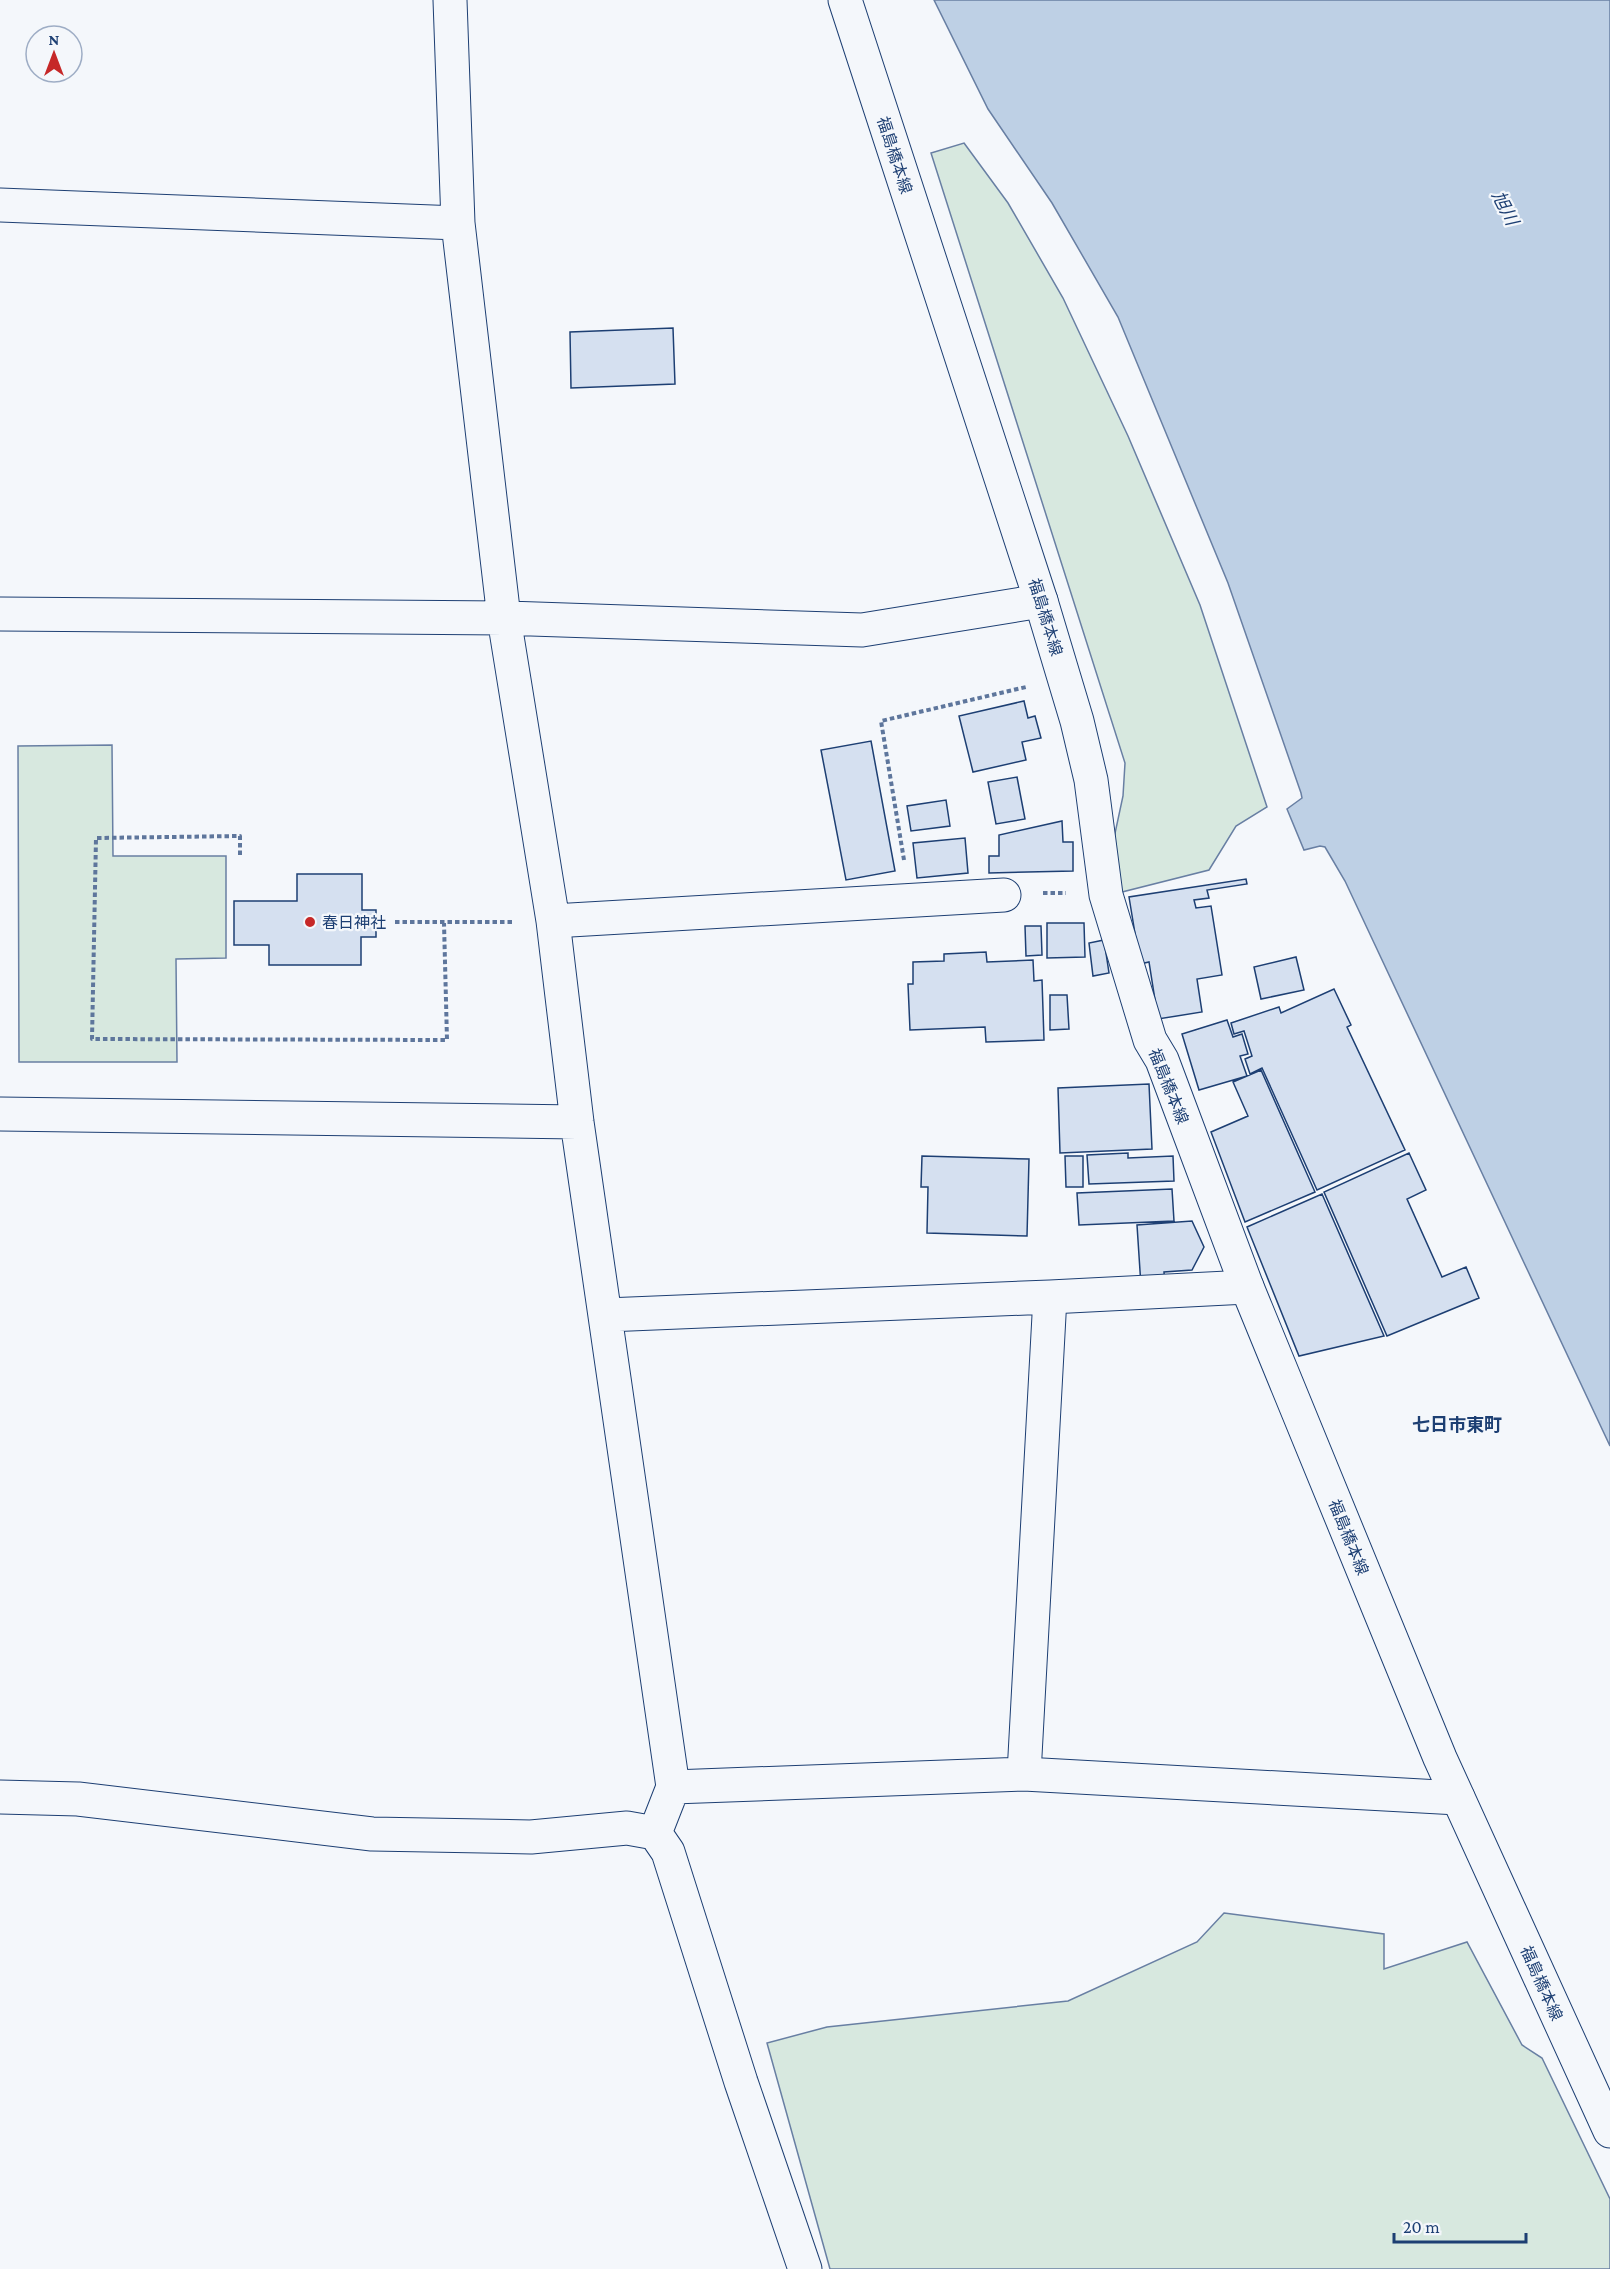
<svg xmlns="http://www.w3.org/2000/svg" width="1610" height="2269" viewBox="0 0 1610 2269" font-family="'Crimson Pro','Noto Sans JP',serif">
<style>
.green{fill:#d7e8df;stroke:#687fa3;stroke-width:1.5}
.water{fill:#bed0e5;stroke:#687fa3;stroke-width:1.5}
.building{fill:#d5e0f0;stroke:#1d3f73;stroke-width:1.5}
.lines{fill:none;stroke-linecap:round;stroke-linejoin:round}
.street-casing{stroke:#1d3f73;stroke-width:35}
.secondary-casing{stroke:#1d3f73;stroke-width:35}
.path{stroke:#5e769c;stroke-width:4;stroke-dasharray:4.5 3;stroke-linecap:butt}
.street{stroke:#f4f7fb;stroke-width:33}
.secondary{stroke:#f4f7fb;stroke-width:33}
.poi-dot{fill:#c62828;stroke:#f4f7fb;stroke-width:2}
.labels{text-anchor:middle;stroke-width:4.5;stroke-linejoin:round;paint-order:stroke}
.street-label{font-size:16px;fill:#1d3f73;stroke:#f4f7fb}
.poi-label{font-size:16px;fill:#1d3f73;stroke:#f4f7fb;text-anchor:start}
.water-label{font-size:18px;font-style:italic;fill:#1d3f73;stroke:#f4f7fb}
.neighbourhood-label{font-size:18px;font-weight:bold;fill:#1d3f73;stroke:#f4f7fb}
</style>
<rect width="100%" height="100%" fill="#f4f7fb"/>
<!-- green -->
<path class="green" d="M964,143L1008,203L1063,298L1128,436L1200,605L1267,807L1236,826L1209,870L1118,893L1111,852L1123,796L1125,763L931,153Z
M112,745L113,856H226V958L176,959L177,1062H19L18,746Z
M1224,1913L1384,1934V1969L1467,1942L1522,2045L1542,2058L1610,2199V2269H830L767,2043L827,2027L1068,2001L1197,1942Z"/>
<!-- water -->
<path class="water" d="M934,0H1610V1446L1345,881L1325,847L1320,846L1304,850L1287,809L1302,798L1301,793L1228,583L1118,317L1052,203L988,109Z"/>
<!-- building -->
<path class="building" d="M673,328L675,384L571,388L570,332Z
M1024,701L1028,718L1035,716L1041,738L1022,742L1026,760L973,772L959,716Z
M871,741L895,871L846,880L821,750Z
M1017,777L1025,819L996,824L988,782Z
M946,800L950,826L911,831L907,806Z
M1062,821L1063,842H1073V871L989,873V856H999V835Z
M965,838L968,873L917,878L913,843Z
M297,874H362V910H376V937H361V965H269V945H234V901H297Z
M1246,879L1247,884L1207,890L1209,898L1194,900L1196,908L1211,906L1222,975L1197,979L1202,1012L1158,1019L1149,962L1140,964L1129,897Z
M1047,923H1084L1085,957L1047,958Z
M1025,926H1041L1042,955L1026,956Z
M1104,940L1109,973L1093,976L1089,943Z
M986,952L987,962L1033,960L1034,981L1042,980L1044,1040L986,1042L985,1027L910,1030L908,984H913V962L944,961V954Z
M1296,957L1304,990L1261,999L1254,967Z
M1334,989L1351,1025L1347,1027L1405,1150L1317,1190L1262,1068L1250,1074L1245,1059L1252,1056L1244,1031L1234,1034L1231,1023L1279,1007L1281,1013Z
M1050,995H1067L1069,1029L1050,1030Z
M1227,1020L1233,1037L1242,1034L1248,1054L1240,1056L1247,1076L1199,1090L1182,1034Z
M1261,1070L1315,1192L1245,1222L1211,1132L1248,1116L1233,1082Z
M1149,1084L1152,1149L1060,1153L1058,1088Z
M1128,1153V1158L1173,1156L1174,1181L1089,1184L1087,1155Z
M1409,1153L1426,1190L1407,1199L1442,1277L1466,1267L1479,1298L1387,1336L1324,1192Z
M922,1156L1029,1159L1027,1236L927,1233L928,1187H921Z
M1065,1156H1083V1187H1066Z
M1172,1189L1174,1221L1079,1225L1077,1193Z
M1322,1194L1384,1336L1299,1356L1247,1227Z
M1192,1221L1204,1247L1192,1270L1164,1272L1165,1285L1141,1286L1137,1225Z"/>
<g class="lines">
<!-- street casing -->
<g class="street-casing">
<path id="street" d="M450,0L458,223L504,618L553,921L577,1122L673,1787L655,1833
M0,205L458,223
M0,614L504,618L862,630L1041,601
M553,921L1004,895
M0,1114L577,1122
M606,1315L1050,1297L1247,1287
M1024,1774L1050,1297
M673,1787L1024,1774L1458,1798
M0,1797L78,1799L372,1834L531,1837L627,1828L655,1833L668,1852L741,2082L805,2269"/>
</g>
<!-- secondary casing -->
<g class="secondary-casing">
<path id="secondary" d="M845,0L1041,601L1077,721L1091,780L1106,895L1150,1040L1162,1060L1247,1287L1440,1758L1610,2131"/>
</g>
<!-- path -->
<path class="path" d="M240,855V836L96,838L92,1039L447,1040L444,923
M904,860L881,721L1026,687
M1043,893H1066
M395,922H513"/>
<!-- street -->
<use href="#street" class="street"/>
<!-- secondary -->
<use href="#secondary" class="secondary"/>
</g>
<!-- markers -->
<circle class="poi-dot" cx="310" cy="922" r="6"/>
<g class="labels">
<!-- street labels -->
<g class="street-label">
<text transform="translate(895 155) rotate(72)" y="6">福島橋本線</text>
<text transform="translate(1046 617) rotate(73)" y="6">福島橋本線</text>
<text transform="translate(1169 1086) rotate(68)" y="6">福島橋本線</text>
<text transform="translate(1349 1537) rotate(68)" y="6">福島橋本線</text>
<text transform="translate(1542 1983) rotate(66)" y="6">福島橋本線</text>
</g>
<!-- poi labels -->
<g class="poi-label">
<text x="322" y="928">春日神社</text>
</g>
<!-- water labels -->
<g class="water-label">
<text transform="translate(1505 208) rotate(63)" y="6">旭川</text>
</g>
<!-- neighbourhood labels -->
<g class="neighbourhood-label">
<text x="1457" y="1431">七日市東町</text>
</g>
</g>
<!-- north arrow -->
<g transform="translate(54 54)"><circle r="28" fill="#f4f7fb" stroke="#9eadc5" stroke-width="1.5"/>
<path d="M0-4.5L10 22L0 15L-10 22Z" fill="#c62828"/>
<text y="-9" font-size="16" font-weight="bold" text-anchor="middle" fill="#1d3f73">N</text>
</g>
<!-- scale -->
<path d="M1394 2233v9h132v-9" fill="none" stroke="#1d3f73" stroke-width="3"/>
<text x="1403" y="2233" font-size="18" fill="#1d3f73" stroke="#f4f7fb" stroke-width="4.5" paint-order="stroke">20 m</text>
</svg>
